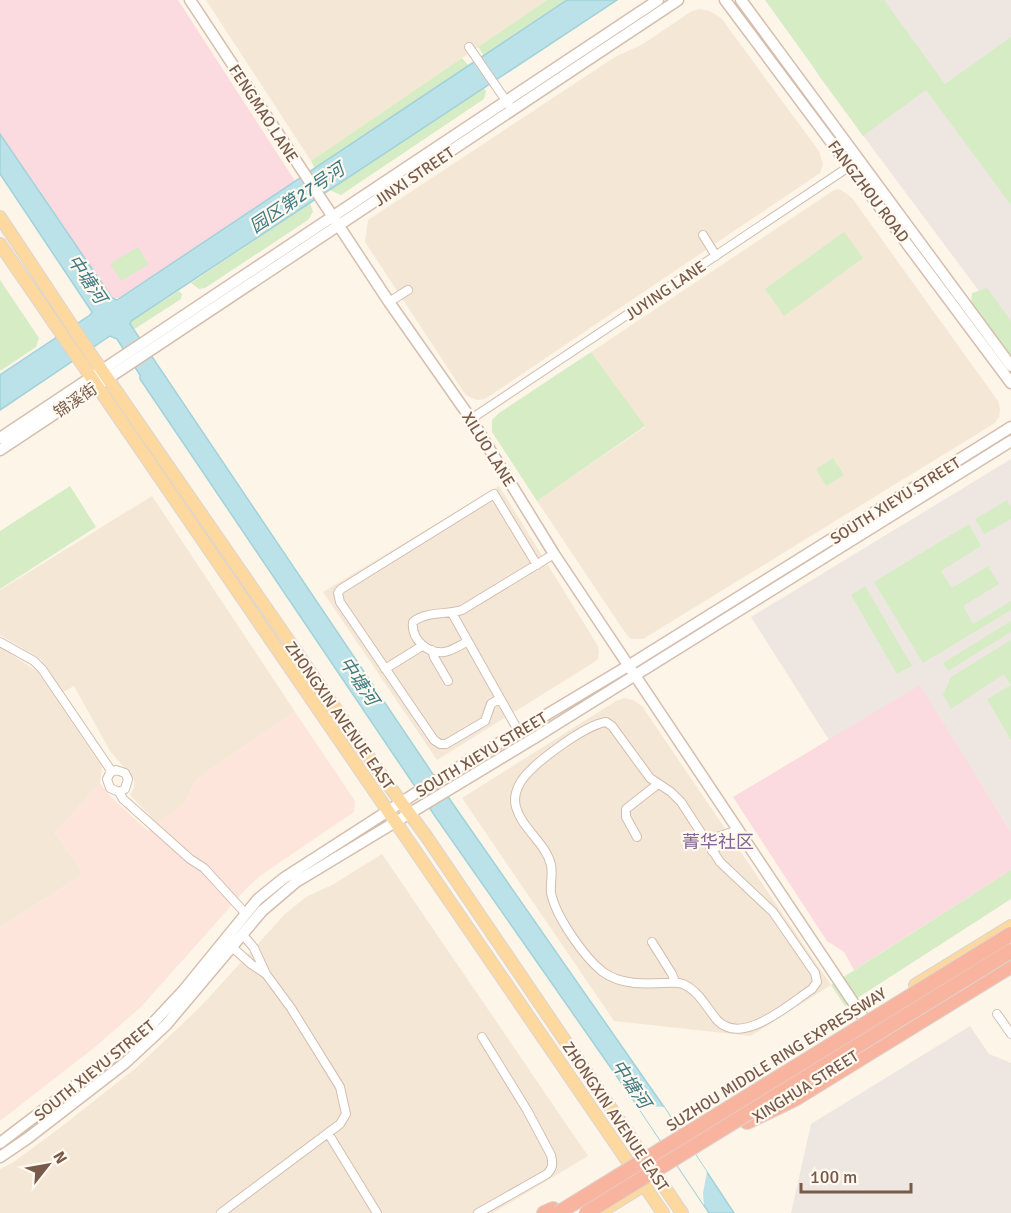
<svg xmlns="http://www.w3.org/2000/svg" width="1011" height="1213" viewBox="0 0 1011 1213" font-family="Signika,'Noto Sans SC',sans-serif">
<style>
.residential{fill:#f5e7d6}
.commercial{fill:#fde5dc}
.industrial{fill:#eee7e1}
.medical{fill:#fbdbdf}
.green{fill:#d5ecc5}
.water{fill:#bbe2e8;stroke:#a1d2da;stroke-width:1.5}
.pier{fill:#fdf5e8}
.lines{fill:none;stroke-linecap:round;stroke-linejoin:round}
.street-casing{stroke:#d2beb0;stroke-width:10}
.secondary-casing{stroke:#d5bead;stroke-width:13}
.primary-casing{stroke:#dcd4d0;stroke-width:14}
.highway-casing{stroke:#dcd4d0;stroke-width:16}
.street{stroke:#fff;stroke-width:8}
.secondary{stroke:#fff;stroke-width:10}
.primary{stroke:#fdd9a0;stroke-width:12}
.highway{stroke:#f8b49e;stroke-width:14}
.highway-bridge-casing{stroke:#dcd4d0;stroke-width:16;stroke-linecap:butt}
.highway-bridge{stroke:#f8b49e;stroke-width:14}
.labels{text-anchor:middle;stroke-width:4.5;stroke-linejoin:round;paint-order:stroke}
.street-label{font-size:16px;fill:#785a4b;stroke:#fff9ef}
.water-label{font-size:18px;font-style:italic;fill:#407b85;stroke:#fff9ef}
.neighbourhood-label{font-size:18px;fill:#836394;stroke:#fff9ef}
</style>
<rect width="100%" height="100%" fill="#fdf5e8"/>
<!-- residential -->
<path class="residential" d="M206,0H547L311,161Z
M700,9L710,11L721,18L819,151L823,164L820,173L485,399L478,400L471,398L465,394L365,242L368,220L615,57L643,44L692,11Z
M840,189L852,198L998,401L1000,409L999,417L995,423L643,639H631L626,634L537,501L645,427L591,352L834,190Z
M499,486L598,646L599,652L598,659L593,663L437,760L323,592Z
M152,496L295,712L197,779L184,804L158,824L130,795L134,788V779L110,751L74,686L63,692L41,659L0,635V590Z
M0,647L38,672L102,767L100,783L55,833L83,874L0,928Z
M624,698L633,700L642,706L831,985L751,1036L614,1021L462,798L616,701Z
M382,854L588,1156L493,1213H0V1169L12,1163L56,1131L137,1067L201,1006L285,914L306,897L334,884Z"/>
<!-- commercial -->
<path class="commercial" d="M295,712L355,801L354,812L260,876L247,888L141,1007L95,1047L0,1121V928L83,874L55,833L100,783L111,797L148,831L184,804L197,779Z"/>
<!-- industrial -->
<path class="industrial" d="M770,0H1011V334L818,75L807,53Z
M1011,459V832L920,686L829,740L751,617Z
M970,1026L989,1054L1011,1063V1213H791L811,1124Z"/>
<!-- medical -->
<path class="medical" d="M0,0H178L295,181L120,298H112L0,134Z
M920,685L1011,832V870L854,970L844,952L827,941L733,797Z"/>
<!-- green -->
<path class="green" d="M547,0H567L484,56L478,47Z
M765,0H884L945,84L1011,37V205L926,90L863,136Z
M462,58L469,66L315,168L311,161Z
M484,88L486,91L484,99L341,195L330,190Z
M310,203L313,212L308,220L205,288L199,289L191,283Z
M844,232L863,258L784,316L765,289Z
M138,247L149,264L121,281L110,264Z
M0,280L39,338L36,347L0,371Z
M987,288L1011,321V358L971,303L972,293Z
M179,291L182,294L181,299L133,330L130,324L131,321Z
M591,352L645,426L537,501L492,432V420L499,413Z
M833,458L844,475L826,486L816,469Z
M70,486L96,527L0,589V531Z
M1007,500L1011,507V519L984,534L975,519Z
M969,524L981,546L941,571L952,588L988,566L999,584L963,606L973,624L1011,601V610L923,663L874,582Z
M865,586L912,666L897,674L851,595Z
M1011,621V632L948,671L943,663Z
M1011,640V740L987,699L1011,685L1004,674L951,709L943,695L951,677Z
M1011,870V899L845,1006L831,985Z"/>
<!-- water -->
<path class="water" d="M567,0H617L131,321L130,324L453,804L664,1107L734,1213H709L634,1101L437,819L140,379V375L117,339L110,336L0,410V375L90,315L92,312L0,174V134L112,298L117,300Z"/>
<!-- pier -->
<path class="pier" d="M634,1101L645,1106L664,1107L671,1118L707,1172L703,1193L704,1205Z"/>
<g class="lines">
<!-- street casing -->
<g class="street-casing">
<path id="street" d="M469,47L509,105
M703,235L716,256
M389,302L408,290
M471,419L859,160
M452,613L519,732
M0,642L34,661L42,669L112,772
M467,642C460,645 452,651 444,652C427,654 411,639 413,622C426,611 447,615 462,610L554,554
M432,650L434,657L448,681
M385,669L422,646
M499,699L491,704L485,721L446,744H440L434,740L340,602L338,593L341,589L494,494L537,565
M606,722L612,726L650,778L671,792L681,802L720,862L773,912L815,973L817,982L812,989C789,1004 742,1047 717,1020C706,1007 699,991 683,984C677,982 671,983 665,983C644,984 621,985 603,972C584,957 556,917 551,893C550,884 553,875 551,865C546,843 522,829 516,807C514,800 516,791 519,785C528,766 585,725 606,722Z
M119,792L125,789L128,779L125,773L116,770L110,773L107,779L110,788L119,792L123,799L190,859L204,868L246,914
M637,837L626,817V809L658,784
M707,843L717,837L738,830
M712,851L737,831
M652,942L672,974L675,982
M232,947L251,964L266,974
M997,1014L1011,1034
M328,1133L377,1213
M221,1213L340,1124L346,1114L340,1087L291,1008L266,974L254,948L243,935
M478,1213L547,1174C553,1168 553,1164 551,1155L527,1110L482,1037"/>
</g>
<!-- secondary casing -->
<g class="secondary-casing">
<path id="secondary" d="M190,0L389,302L471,419L554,554L863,1017
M725,0L1011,383
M741,0L1011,366
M0,438L658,0
M0,450L678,0
M0,1143L130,1044L153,1023L183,991L258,899L284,878L419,791L628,666L1011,427
M0,1157L28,1138L125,1063L166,1025L262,911L296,882L536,737L1011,441"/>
</g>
<!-- primary casing -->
<g class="primary-casing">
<path id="primary" d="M0,217L90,353L387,783L426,836L682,1213
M0,244L663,1213
M915,985L1011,926
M599,1213L649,1182"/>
</g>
<!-- highway casing -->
<g class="highway-casing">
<path id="highway" d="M747,1122L795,1099L1011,966
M544,1213L553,1209"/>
</g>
<!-- street -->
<use href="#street" class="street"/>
<!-- secondary -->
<use href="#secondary" class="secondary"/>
<!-- primary -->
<use href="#primary" class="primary"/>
<!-- highway -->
<use href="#highway" class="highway"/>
<!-- highway-bridge casing -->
<g class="highway-bridge-casing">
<path id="highway-bridge" d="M558,1213L1011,934
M586,1213L1011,951"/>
</g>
<!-- highway-bridge -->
<use href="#highway-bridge" class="highway-bridge"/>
</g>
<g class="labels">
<!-- street labels -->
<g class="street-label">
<text transform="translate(264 113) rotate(57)" y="6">FENGMAO LANE</text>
<text transform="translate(414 176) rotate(-34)" y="6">JINXI STREET</text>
<text transform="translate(869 191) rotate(53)" y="6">FANGZHOU ROAD</text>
<text transform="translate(665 290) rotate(-34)" y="6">JUYING LANE</text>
<text transform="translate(75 400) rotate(-34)" y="6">锦溪街</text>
<text transform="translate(489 449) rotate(58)" y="6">XILUO LANE</text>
<text transform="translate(895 500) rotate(-32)" y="6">SOUTH XIEYU STREET</text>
<text transform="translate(340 715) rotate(55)" y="6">ZHONGXIN AVENUE EAST</text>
<text transform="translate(481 754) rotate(-31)" y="6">SOUTH XIEYU STREET</text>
<text transform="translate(776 1059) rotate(-32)" y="6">SUZHOU MIDDLE RING EXPRESSWAY</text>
<text transform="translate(94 1070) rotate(-39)" y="6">SOUTH XIEYU STREET</text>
<text transform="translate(805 1086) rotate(-32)" y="6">XINGHUA STREET</text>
<text transform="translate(616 1116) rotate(56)" y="6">ZHONGXIN AVENUE EAST</text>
</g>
<!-- water labels -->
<g class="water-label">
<text transform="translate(297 198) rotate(-34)" y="6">园区第27号河</text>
<text transform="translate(87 279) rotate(56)" y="6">中塘河</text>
<text transform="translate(359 681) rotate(56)" y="6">中塘河</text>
<text transform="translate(631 1084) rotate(56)" y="6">中塘河</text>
</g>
<!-- neighbourhood labels -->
<g class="neighbourhood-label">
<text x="718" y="848">菁华社区</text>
</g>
</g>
<!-- north arrow -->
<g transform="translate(48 1165) rotate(59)" stroke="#fff9ef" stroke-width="4.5" paint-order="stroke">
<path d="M0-4.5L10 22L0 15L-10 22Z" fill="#785a4b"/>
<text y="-9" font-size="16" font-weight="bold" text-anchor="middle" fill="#785a4b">N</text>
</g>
<!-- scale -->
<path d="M801 1183v9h110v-9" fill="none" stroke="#785a4b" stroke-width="3"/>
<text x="810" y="1183" font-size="18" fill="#785a4b" stroke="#fff9ef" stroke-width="4.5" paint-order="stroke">100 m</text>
</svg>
